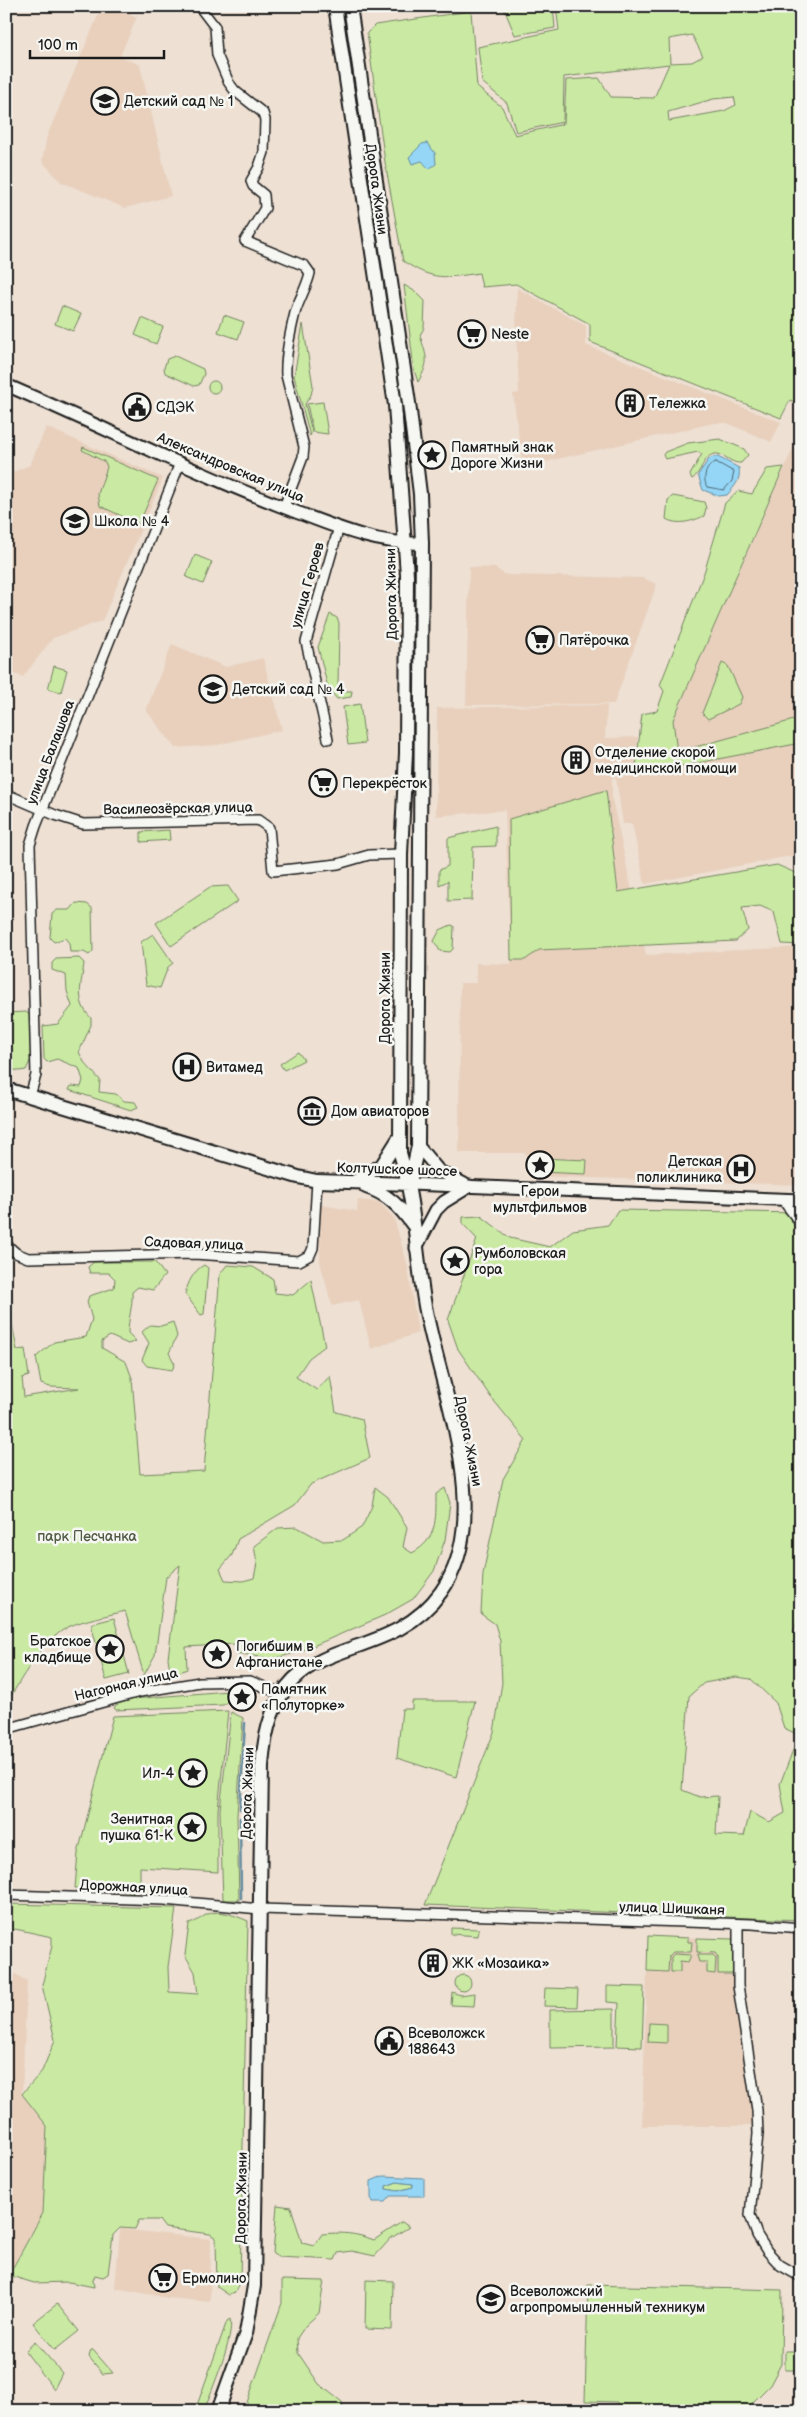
<svg xmlns="http://www.w3.org/2000/svg" width="807" height="2417" viewBox="0 0 807 2417" font-family="'Balsamiq Sans',sans-serif">
<style>
.built{fill:#e8d0bd}
.green{fill:#caeaa3;stroke:#738360;fill-rule:evenodd}
.water{fill:#95d6f6;stroke:#658c9f;fill-rule:evenodd}
.lines{fill:none;stroke-linecap:round;stroke-linejoin:round}
.shore{stroke:#4c6673;stroke-width:1}
.stream{stroke:#658c9f;stroke-width:2.5}
.minor-casing{stroke:#1c1c1c;stroke-width:12}
.tertiary-casing{stroke:#1c1c1c;stroke-width:15}
.secondary-casing{stroke:#1c1c1c;stroke-width:16}
.minor{stroke:#f6f6f2;stroke-width:9}
.tertiary{stroke:#f6f6f2;stroke-width:11}
.secondary{stroke:#f6f6f2;stroke-width:12}
.labels{text-anchor:middle;stroke-width:5;stroke-linejoin:round;paint-order:stroke}
.poi-label{font-size:14px;fill:#1c1c1c;stroke:#f6f6f2;text-anchor:start}
.street-label{font-size:14px;fill:#1c1c1c;stroke:#f6f6f2}
.park-label{font-size:14px;fill:#505a44;stroke:#f6f6f2}
</style>
<rect width="100%" height="100%" fill="#eee0d3"/>
<filter id="ink" filterUnits="userSpaceOnUse"><feTurbulence type="fractalNoise" baseFrequency=".02" numOctaves="2"/><feDisplacementMap in="SourceGraphic" scale="10" xChannelSelector="R" yChannelSelector="G"/><feConvolveMatrix kernelMatrix="1 2 1 2 8 2 1 2 1" color-interpolation-filters="sRGB"/></filter>
<g filter="url(#ink)">
<!-- built -->
<path class="built" d="M102,6H111L137,17L120,56L140,65L171,196L125,208L61,182L42,161L47,136Z
M517,288L586,326V345L781,422L771,442L727,423H714L523,467L513,394L519,393L516,331Z
M46,427L163,478L102,621L53,638L23,677L6,671V475L30,465Z
M793,448L801,452V854L645,884L632,824H623L616,778L635,775L676,752L673,720Z
M469,567L495,568L504,574L509,575L643,578L657,584L614,704L466,705Z
M172,644L226,667L263,658L282,730L217,745L175,748L146,710Z
M607,705L605,738L638,737L634,774L612,778V799L646,955L801,947V1185L530,1176L526,1153H459L460,983H476V963L511,964L505,810L436,816L437,708Z
M358,1200L379,1202L394,1218L407,1263L418,1333L371,1349L359,1300L332,1306L320,1262L321,1205L357,1211Z
M648,1936L733,1939L735,2007L752,2111V2126H642Z
M6,1972H12L27,1981L22,2094L47,2125L43,2213L11,2271V2296H6Z
M120,2229L211,2239L210,2302L168,2298L115,2288Z"/>
<!-- green -->
<path class="green" d="M503,6H553L555,28L515,35Z
M556,6H801V405L790,400L781,418L590,342V324L516,284L482,287L479,273C445,278 433,281 403,261L385,162L367,33L375,25L471,11L477,87L502,107L515,135L564,124L566,80L599,78L611,97L654,98L669,64L564,77L563,122L516,132L507,103L482,82L478,47L559,30ZM692,35L703,56L692,62L670,63L669,39ZM734,97L736,105L724,111L669,121L668,112L713,99Z
M404,285L416,292L425,301L424,328L420,335C426,357 431,360 418,382L414,370Z
M62,306L81,314L73,331L55,324Z
M224,315L244,322L238,339L218,332Z
M142,318L163,327L156,344L135,335Z
M303,324L313,386L311,395L305,404L312,432L310,436L294,376Z
M175,356L203,369L204,374L199,385L194,386L165,373L164,368L167,359Z
M208 387a6 6 0 1 1 12 0a6 6 0 1 1-12 0Z
M323,402L328,434L313,432L307,404Z
M720,439L744,449L748,455L741,463C732,464 727,456 718,454C704,452 702,473 692,479L690,475L702,454L698,452L665,459L663,455L665,452L688,443Z
M83,447L158,480L139,524L100,506L98,494L107,467L105,462L82,450Z
M784,467L673,720L677,752L801,718V743L635,775L642,714L657,711L664,691L660,685L704,573L725,503L738,491L752,494L767,469Z
M673,496L704,502L706,508L704,516C693,521 678,526 666,519L668,500Z
M195,555L212,562L203,584L186,577Z
M330,614L337,618L339,623L338,686L343,691H352L351,697L337,699L328,688L318,647Z
M722,663L728,666L742,697L739,704L708,719L702,713Z
M54,666L67,670L61,692L48,689Z
M360,704L365,743L348,745L343,707Z
M606,790L618,892L777,865L798,874L801,894V945L782,944L774,912L760,906L742,908L748,930L736,941L539,950L525,960H511L509,819Z
M496,826V846L473,847L472,900L448,901V881L439,885V870L448,866V838Z
M169,830L170,840L141,842V832Z
M228,886L238,901L171,946L156,923L210,887Z
M76,903L87,904L92,908L93,951L89,955L84,952H70L69,943L65,938L54,942L50,938L52,914L57,910H70Z
M451,925L454,926L453,949L450,952L440,951L434,941L440,930Z
M153,934L173,963L168,967L160,988L146,985L141,942Z
M79,958L84,963C82,983 74,1001 91,1018V1025L79,1052L84,1062L100,1080L99,1092L116,1094L124,1101L135,1102L138,1107L131,1110L69,1090L71,1086L81,1087L83,1080L79,1068L57,1059L47,1062L44,1059L43,1026L58,1024L72,1006L67,991L66,975L52,970V963L56,959Z
M26,1012L31,1016V1059L26,1070L19,1071L6,1068V1013Z
M298,1052L304,1060L284,1070L280,1064Z
M539,1158L587,1160L586,1174L538,1172Z
M618,1210L801,1213V1621L797,1622L793,1632L801,1636V1736L784,1728L776,1703L751,1679L736,1677L704,1683L689,1696L682,1790L700,1797L718,1796L716,1835L744,1836L750,1812L769,1822L785,1813L780,1784L793,1750L801,1745V1920L425,1905L494,1732L502,1683L500,1641L495,1624L481,1614L483,1574L503,1479L526,1440L490,1396L458,1349L448,1320L477,1239L463,1224V1217L481,1216L510,1238L550,1247L573,1230L608,1225Z
M94,1262H155L165,1275L153,1290L138,1287L132,1292C133,1306 128,1319 128,1333L136,1341L128,1344L110,1336L102,1341V1348L126,1362L132,1378L140,1474L204,1471L220,1274L227,1265L253,1267L273,1279L275,1293L293,1295L311,1280L325,1346L309,1358L296,1377L317,1390L330,1376L336,1412L362,1419L370,1458L311,1484L295,1505L238,1539L232,1555L220,1569L225,1580L243,1581L254,1578L257,1563L254,1546L278,1528L297,1527L323,1541L343,1540L362,1527L372,1506L375,1487L388,1497L407,1527L403,1547L412,1553C437,1540 436,1520 436,1494L445,1488L450,1503L445,1540L434,1571L413,1599L385,1615L299,1652L272,1659L236,1653L235,1644L186,1647L187,1669L178,1673L170,1670L168,1658L180,1565L166,1577L155,1655L144,1675L125,1611C107,1616 85,1619 68,1627C44,1639 18,1682 6,1706V1291L17,1350L25,1349L29,1376L22,1378L24,1397L79,1388L50,1387L41,1384L36,1357L54,1342L86,1337L92,1319L87,1302L89,1296L114,1288L115,1279L109,1273H90L88,1267Z
M204,1265L208,1268L204,1314L201,1315L185,1294C188,1283 193,1271 204,1265Z
M173,1322L177,1336L169,1353L175,1364L172,1370L147,1366L142,1360L149,1343L142,1332L150,1325L161,1326Z
M114,1618L129,1674L106,1680L91,1624Z
M228,1691L231,1694L229,1700L223,1705L116,1710L114,1708L120,1700Z
M412,1701H475L456,1777L397,1758L402,1709H412Z
M228,1711L218,1810V1872L140,1867V1892L75,1888L78,1853L113,1716Z
M231,1712L243,1718L237,1816L239,1900H223L220,1810Z
M6,1904L176,1908L168,1967L169,1992L198,1994L195,1972L185,1955L189,1924C197,1922 201,1917 208,1914C220,1909 236,1916 248,1921L240,2279L235,2293L229,2295L217,2287L216,2238L210,2234L165,2228L159,2220H139L135,2229L120,2228L113,2235L108,2274L103,2277L95,2275L93,2280L94,2287L69,2282L34,2283L11,2276V2271L43,2213L47,2126L22,2094L42,2071L55,2040L42,1985L52,1946V1937L15,1929L6,1938Z
M451,1928L479,1929L478,1936L451,1934Z
M648,1936L688,1938V1942H692L691,1952H673L669,1956L668,1972L647,1971Z
M697,1938L733,1939L734,1974H718V1957L715,1953L697,1952Z
M674,1954L691,1955L688,1962L680,1961V1972H671V1957Z
M697,1955H713L716,1958L715,1974L707,1973V1962H699Z
M455 1983a8 8 0 1 1 16 0a8 8 0 1 1-16 0Z
M607,1986L644,1987L642,2047L617,2046L619,2003L607,2002Z
M545,1988L578,1989L577,2007L544,2006Z
M452,1992L460,1995L475,1993L474,2006L451,2005Z
M614,2009V2047L550,2048V2010Z
M649,2023L667,2024V2043L648,2042Z
M397,2182L413,2184V2187L398,2191L386,2189V2186Z
M277,2205L291,2207L302,2243L314,2246L322,2234C341,2232 356,2233 374,2240L402,2222L409,2227L391,2238L375,2256L352,2251L338,2253L335,2260L278,2257L273,2254Z
M282,2280L324,2281L319,2313L306,2325L297,2338L298,2353L319,2384L342,2402L344,2411H244L282,2303Z
M366,2280L393,2281L392,2330L365,2329Z
M588,2285L782,2290L781,2364L770,2385L744,2411L617,2410V2402L585,2401Z
M57,2304L79,2331L55,2350L33,2323Z
M230,2319C235,2337 211,2391 204,2411H195L227,2321Z
M35,2342L62,2373L54,2389L25,2351Z
M91,2350H93L113,2373L103,2374L89,2357Z
M785,2351H796V2370H785Z"/>
<!-- water -->
<path class="water" d="M427,143L435,153L436,164L429,169L422,161L412,164L409,157L422,144Z
M713,457H718L739,468C741,480 735,486 727,495L719,496L703,490L698,475L709,459Z
M383,2176L424,2178V2196H390L385,2202H373L371,2198V2181ZM397,2182L413,2184V2187L398,2191L386,2189V2186Z"/>
<g class="lines">
<!-- shore -->
<path class="shore" d="M716,462L734,472L732,481L724,490L707,487C702,478 706,465 716,462Z"/>
<!-- stream -->
<path class="stream" d="M240,1809L245,1723
M240,1818L241,1898"/>
<!-- minor casing -->
<g class="minor-casing">
<path id="minor" d="M199,6L215,27L217,55L229,83L235,91L263,113L265,120L264,152L259,167L251,181L253,186L264,195L265,208L245,241L305,266L310,273C307,287 299,299 295,313C290,333 285,355 286,375L304,447L303,457L284,507
M328,739L306,642L339,527
M6,794L55,815L83,824L258,820L269,828L273,871L338,864L369,855L401,854
M30,1096L36,1075L30,845L36,826L180,463
M782,1199L801,1224
M6,1244L16,1253L28,1258L194,1254L299,1261L310,1255L313,1248L317,1181
M6,1729L140,1692L200,1682L250,1681L281,1694
M6,1895L164,1900L260,1909L752,1924L801,1928
M738,1924V1986L757,2110L758,2134L750,2215L757,2235L767,2251L780,2265L801,2277"/>
</g>
<!-- tertiary casing -->
<g class="tertiary-casing">
<path id="tertiary" d="M6,385C102,426 194,473 291,510C334,526 376,545 422,543
M418,1146L439,1171L464,1184
M410,1184L801,1200
M416,1248L436,1210L444,1202L470,1186"/>
</g>
<!-- secondary casing -->
<g class="secondary-casing">
<path id="secondary" d="M350,6L409,403L420,494L422,543L418,1146L410,1182
M6,1089L298,1177L317,1181L410,1184
M354,1182L382,1165L399,1138
M366,1187C388,1194 400,1207 413,1225
M218,2411L246,2333L254,2286L262,1766C272,1619 380,1676 441,1592C496,1515 440,1389 425,1306C416,1255 415,1202 400,1153L401,854L406,753L407,575L395,405L335,6"/>
</g>
<!-- minor -->
<use href="#minor" class="minor"/>
<!-- tertiary -->
<use href="#tertiary" class="tertiary"/>
<!-- secondary -->
<use href="#secondary" class="secondary"/>
</g>
</g>
<!-- icons -->
<defs>
<g id="school-ring" transform="scale(1.4375)"><circle r="9.5" fill="#f6f6f2" stroke="#1c1c1c" stroke-width="1.5"/><path d="M0-5L7-2L0 1L-7-2ZM-4 1L0 2.5L4 1V4Q0 6-4 4Z" fill="#1c1c1c"/></g>
<g id="supermarket-ring" transform="scale(1.4375)"><circle r="9.5" fill="#f6f6f2" stroke="#1c1c1c" stroke-width="1.5"/><path d="M-6-5.5h2.5l.6 2H6L4.5 2H-2.5L-4.4-4H-6ZM-1.5 3.2a1.3 1.3 0 1 0 .1 0ZM3 3.2a1.3 1.3 0 1 0 .1 0Z" fill="#1c1c1c"/></g>
<g id="building-ring" transform="scale(1.4375)"><circle r="9.5" fill="#f6f6f2" stroke="#1c1c1c" stroke-width="1.5"/><path d="M-4-6H4V6H1V3H-1V6H-4ZM-2.5-4.3h1.7v1.8h-1.7ZM.8-4.3h1.7v1.8H.8ZM-2.5-1h1.7V.8h-1.7ZM.8-1h1.7V.8H.8Z" fill="#1c1c1c"/></g>
<g id="civic-ring" transform="scale(1.4375)"><circle r="9.5" fill="#f6f6f2" stroke="#1c1c1c" stroke-width="1.5"/><path d="M-.6-6.5H3V-4.5H.6V-3L4-1V1h2V6H-6V1h2V-1L-.6-3ZM-1.2 2.5V6h2.4V2.5Z" fill="#1c1c1c"/></g>
<g id="sight-ring" transform="scale(1.4375)"><circle r="9.5" fill="#f6f6f2" stroke="#1c1c1c" stroke-width="1.5"/><path d="M0-6L1.8-2.2L6-1.7L2.9 1.2L3.7 5.4L0 3.3L-3.7 5.4L-2.9 1.2L-6-1.7L-1.8-2.2Z" fill="#1c1c1c"/></g>
<g id="hospital-ring" transform="scale(1.4375)"><circle r="9.5" fill="#f6f6f2" stroke="#1c1c1c" stroke-width="1.5"/><path d="M-5-5h3v3.5h4V-5h3V5h-3V1.5h-4V5h-3Z" fill="#1c1c1c"/></g>
<g id="museum-ring" transform="scale(1.4375)"><circle r="9.5" fill="#f6f6f2" stroke="#1c1c1c" stroke-width="1.5"/><path d="M0-6L6-3V-2H-6V-3ZM-5-1h2V3h-2ZM-1-1h2V3h-2ZM3-1h2V3H3ZM-6 4H6V6H-6Z" fill="#1c1c1c"/></g>
<g id="university-ring" transform="scale(1.4375)"><circle r="9.5" fill="#f6f6f2" stroke="#1c1c1c" stroke-width="1.5"/><path d="M0-5L7-2L0 1L-7-2ZM-4 1L0 2.5L4 1V4Q0 6-4 4Z" fill="#1c1c1c"/></g>
</defs>
<g fill-rule="evenodd">
<use href="#school-ring" x="105" y="101"/>
<use href="#supermarket-ring" x="472" y="334"/>
<use href="#building-ring" x="630" y="403"/>
<use href="#civic-ring" x="137" y="407"/>
<use href="#sight-ring" x="432" y="455"/>
<use href="#school-ring" x="75" y="521"/>
<use href="#supermarket-ring" x="540" y="640"/>
<use href="#school-ring" x="213" y="689"/>
<use href="#building-ring" x="576" y="760"/>
<use href="#supermarket-ring" x="323" y="783"/>
<use href="#hospital-ring" x="187" y="1067"/>
<use href="#museum-ring" x="312" y="1111"/>
<use href="#sight-ring" x="540" y="1165"/>
<use href="#hospital-ring" x="741" y="1169"/>
<use href="#sight-ring" x="455" y="1261"/>
<use href="#sight-ring" x="110" y="1649"/>
<use href="#sight-ring" x="217" y="1654"/>
<use href="#sight-ring" x="242" y="1697"/>
<use href="#sight-ring" x="193" y="1773"/>
<use href="#sight-ring" x="192" y="1827"/>
<use href="#building-ring" x="433" y="1963"/>
<use href="#civic-ring" x="389" y="2041"/>
<use href="#supermarket-ring" x="163" y="2278"/>
<use href="#university-ring" x="491" y="2299"/>
</g>
<g class="labels">
<!-- poi labels -->
<g class="poi-label">
<text x="124" y="106">Детский сад № 1</text>
<text x="491" y="339">Neste</text>
<text x="649" y="408">Тележка</text>
<text x="156" y="412">СДЭК</text>
<text x="451" y="452">Памятный знак<tspan x="451" dy="16">Дороге Жизни</tspan></text>
<text x="94" y="526">Школа № 4</text>
<text x="559" y="645">Пятёрочка</text>
<text x="232" y="694">Детский сад № 4</text>
<text x="595" y="757">Отделение скорой<tspan x="595" dy="16">медицинской помощи</tspan></text>
<text x="342" y="788">Перекрёсток</text>
<text x="206" y="1072">Витамед</text>
<text x="331" y="1116">Дом авиаторов</text>
<text x="722" y="1166" text-anchor="end">Детская<tspan x="722" dy="16">поликлиника</tspan></text>
<text x="540" y="1196" text-anchor="middle">Герои<tspan x="540" dy="16">мультфильмов</tspan></text>
<text x="474" y="1258">Румболовская<tspan x="474" dy="16">гора</tspan></text>
<text x="91" y="1646" text-anchor="end">Братское<tspan x="91" dy="16">кладбище</tspan></text>
<text x="236" y="1651">Погибшим в<tspan x="236" dy="16">Афганистане</tspan></text>
<text x="261" y="1694">Памятник<tspan x="261" dy="16">«Полуторке»</tspan></text>
<text x="174" y="1778" text-anchor="end">Ил-4</text>
<text x="173" y="1824" text-anchor="end">Зенитная<tspan x="173" dy="16">пушка 61-К</tspan></text>
<text x="452" y="1968">ЖК «Мозаика»</text>
<text x="408" y="2038">Всеволожск<tspan x="408" dy="16">188643</tspan></text>
<text x="182" y="2283">Ермолино</text>
<text x="510" y="2296">Всеволожский<tspan x="510" dy="16">агропромышленный техникум</tspan></text>
</g>
<!-- street labels -->
<g class="street-label">
<text transform="translate(377 189) rotate(82)" y="5">Дорога Жизни</text>
<text transform="translate(231 467) rotate(23)" y="5">Александровская улица</text>
<text transform="translate(307 585) rotate(-74)" y="5">улица Героев</text>
<text transform="translate(391 594) rotate(-91)" y="5">Дорога Жизни</text>
<text transform="translate(50 752) rotate(-69)" y="5">улица Балашова</text>
<text transform="translate(178 808) rotate(-1)" y="5">Василеозёрская улица</text>
<text transform="translate(385 998) rotate(-90)" y="5">Дорога Жизни</text>
<text transform="translate(397 1169) rotate(2)" y="5">Колтушское шоссе</text>
<text transform="translate(194 1243) rotate(2)" y="5">Садовая улица</text>
<text transform="translate(469 1441) rotate(79)" y="5">Дорога Жизни</text>
<text transform="translate(126 1684) rotate(-13)" y="5">Нагорная улица</text>
<text transform="translate(247 1793) rotate(-88)" y="5">Дорога Жизни</text>
<text transform="translate(134 1887) rotate(3)" y="5">Дорожная улица</text>
<text transform="translate(672 1908) rotate(2)" y="5">улица Шишканя</text>
<text transform="translate(241 2198) rotate(-89)" y="5">Дорога Жизни</text>
</g>
<!-- park labels -->
<g class="park-label">
<text x="87" y="1541">парк Песчанка</text>
</g>
</g>
<!-- margin -->
<rect width="807" height="2417" fill="none" stroke="#f6f6f2" stroke-width="25"/>
<rect x="12" y="12" width="782" height="2392" fill="none" stroke="#1c1c1c" stroke-width="2" filter="url(#ink)"/>
<!-- scale -->
<path d="M30 50v8h134v-8" fill="none" stroke="#1c1c1c" stroke-width="2.5"/>
<text x="38" y="50" font-size="15" fill="#1c1c1c" stroke="#f6f6f2" stroke-width="4" paint-order="stroke">100 m</text>
</svg>
